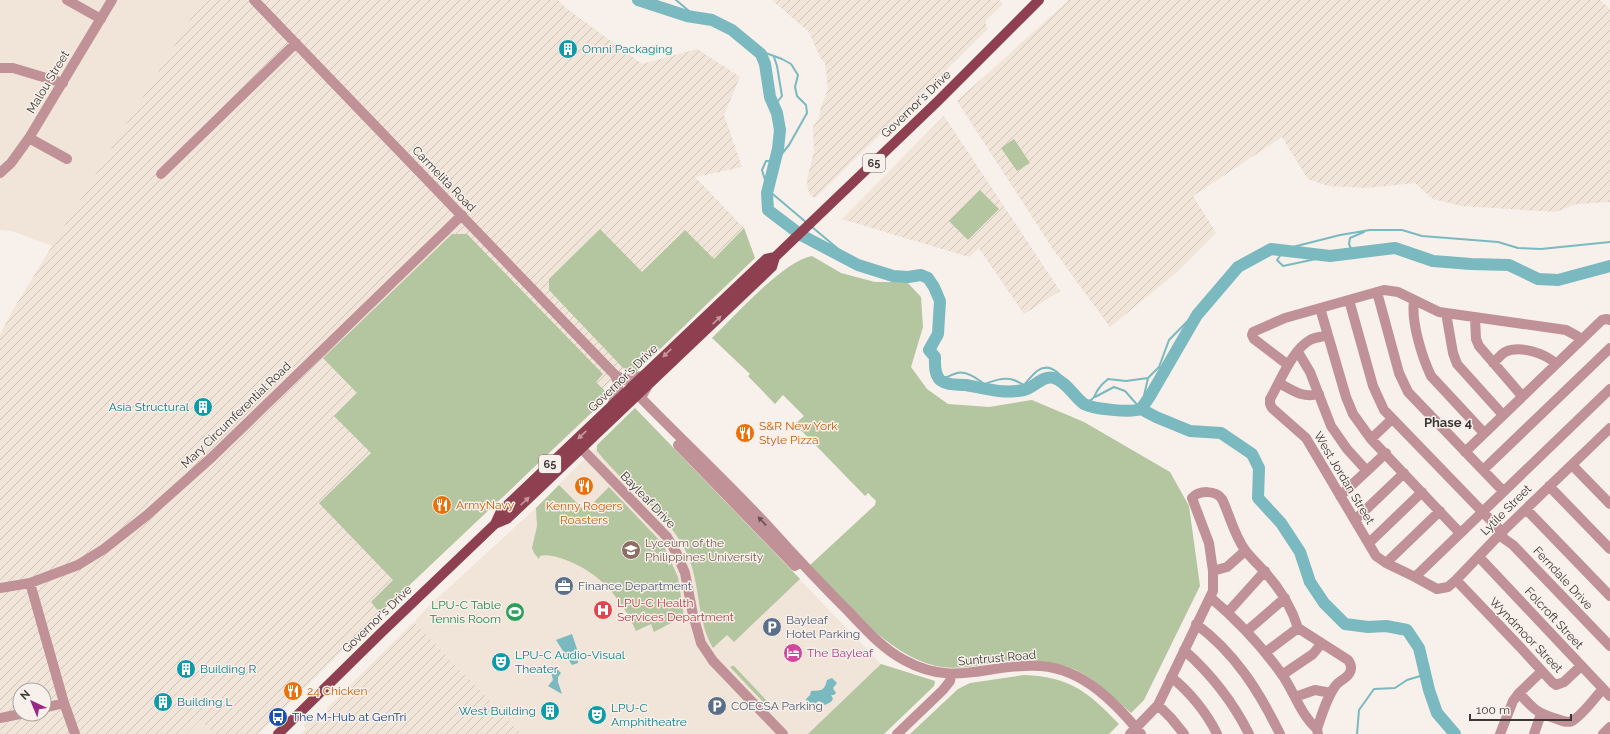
<svg xmlns="http://www.w3.org/2000/svg" width="1610" height="734" viewBox="0 0 1610 734" font-family="Raleway,sans-serif">
<style>
.built{fill:#f1e4d8}
.industrial{fill:url(#industrial-furrows);fill-rule:evenodd}
.green{fill:#b3c69f}
.water{fill:#7ab9bf}
.lines{fill:none;stroke-linecap:round;stroke-linejoin:round}
.stream{stroke:#7ab9bf;stroke-width:2}
.river{stroke:#7ab9bf;stroke-width:12}
.minor{stroke:#c09298;stroke-width:10}
.major{stroke:#8e4050;stroke-width:10}
.oneway{fill:#c3989d}
.oneway2{fill:#635353}
.labels{text-anchor:middle;stroke-width:3;stroke-linejoin:round;paint-order:stroke}
.shield{fill:#f8f0ea;stroke:#746f6b;stroke-width:1}
.shield-label{font-size:11px;font-weight:bold;fill:#3b3835}
.culture-label{font-size:12px;fill:#0d838f;stroke:#f8f0ea;text-anchor:start}
.street-label{font-size:12px;fill:#3b3835;stroke:#f8f0ea}
.food-label{font-size:12px;fill:#c56008;stroke:#f8f0ea;text-anchor:start}
.education-label{font-size:12px;fill:#785e54;stroke:#f8f0ea;text-anchor:start}
.service-label{font-size:12px;fill:#4e5e75;stroke:#f8f0ea;text-anchor:start}
.health-label{font-size:12px;fill:#be3a42;stroke:#f8f0ea;text-anchor:start}
.leisure-label{font-size:12px;fill:#27864d;stroke:#f8f0ea;text-anchor:end}
.hotel-label{font-size:12px;fill:#b23c85;stroke:#f8f0ea;text-anchor:start}
.transit-label{font-size:12px;fill:#164399;stroke:#f8f0ea;text-anchor:start}
.neighbourhood-label{font-size:13px;font-weight:bold;fill:#3b3835;stroke:#f8f0ea}
</style>
<defs>
<pattern id="industrial-furrows" width="10" height="10" patternUnits="userSpaceOnUse"><rect width="10" height="10" fill="#f1e4d8"/><path d="M-1 1l2-2M0 10L10 0M9 11l2-2" fill="none" stroke="#d0c4ba"/></pattern>
</defs>
<rect width="100%" height="100%" fill="#f8f0ea"/>
<!-- built -->
<path class="built" d="M0,0H202L53,246L12,231L0,230Z
M635,408L881,664L935,681L934,686L884,734H522L414,622L430,605L536,508Z
M200,720L214,734H186Z"/>
<!-- industrial -->
<path class="industrial" d="M202,0H558L566,8L642,64L697,49L740,77L724,115L742,167L695,177L744,228L755,258L636,372L624,369L603,389L609,397L380,613L258,734H214L200,720L186,734H0V335L10,315ZM20,690H44V714H20Z
M772,0H999L1003,4L986,20V26L988,29L815,198L810,195L808,190L807,180L814,151L813,127L819,118L821,107L828,89L825,63L820,57L809,32Z
M1069,0H1600L1610,9V202L1576,204L1556,212L1462,206L1433,199L1415,183L1367,188L1328,186L1308,179L1282,137L1193,196L1216,233L1177,272L1110,327L1053,249L957,101Z
M944,116L1060,291L1024,314L979,248L969,257L842,219Z
M414,622L522,734H301L306,729L304,726L310,720L318,719L321,723L330,715L327,712V708Z"/>
<!-- green -->
<path class="green" d="M1014,139L1030,163L1017,171L1001,148Z
M980,190L999,209L968,240L949,221Z
M744,228L755,258L636,372L624,369L549,290V279L600,229L642,272L685,230L714,259Z
M452,234H467L603,374L596,382L608,394L609,396L380,613L371,602L393,580L319,503L371,453L334,416L357,393L323,358Z
M812,256L841,273L875,282H907L921,297L923,327L911,367L927,389L948,404L989,407L1032,400L1084,422L1170,472L1189,506L1200,586L1144,700L1131,713C1114,698 1096,680 1076,670C1055,661 1027,658 1005,661C982,664 959,671 936,666C890,656 841,600 809,566L875,505L876,501L868,493L865,496L795,424L804,416L783,395L775,404L748,376L750,374L712,338C735,316 782,262 812,256Z
M635,408L800,579L734,642L727,635L713,648C696,619 701,584 687,554C668,512 625,487 597,451V445Z
M559,485L585,511L609,487L663,544L678,577L684,616L654,632L651,624L636,631C622,599 599,572 566,560C557,557 549,554 540,556L539,559L534,553L532,548L537,526L536,508Z
M881,664L935,681L934,686L884,734H808Z
M732,666H734L767,701L765,704L730,667Z
M1024,675C1071,677 1088,692 1119,724L1109,734H910L958,689L970,683Z"/>
<!-- water -->
<path class="water" d="M633,0H649L665,9L687,16L641,5Z
M572,634L579,655L573,657L574,661L578,659V663L572,665L556,640Z
M557,669L561,673L558,677V682L562,694L548,686L553,680L551,672Z
M832,678L837,683L833,688L836,693L834,695H831L833,699L831,702L825,705L819,701L812,705L807,704L806,699L810,695L811,691C821,690 824,692 827,680Z"/>
<g class="lines">
<!-- stream -->
<path class="stream" d="M676,0L689,11L701,19
M755,49L782,59L791,64L798,75L795,87L797,96L806,105L807,113L789,145L776,161H766L762,170L768,190L807,223
M774,57L777,66L782,96L774,106
M812,227L855,263
M1276,250L1280,256L1277,260L1283,266L1330,256
M1281,250L1340,235L1370,230H1402L1422,236L1498,242L1518,248L1541,249L1610,242
M1342,255L1352,251L1349,244L1350,238L1364,232
M938,377C950,378 947,376 957,373C970,370 984,385 994,391
M985,384C995,380 1004,377 1014,380C1023,384 1023,386 1033,385
M1020,390C1025,384 1031,376 1037,371C1053,359 1066,382 1074,393
M1095,397L1114,387L1125,391L1141,409
M1084,403C1097,399 1093,395 1100,387C1102,384 1105,382 1108,379L1126,381L1148,378L1159,367L1169,340L1217,291
M1141,409L1148,378
M1357,734L1359,710L1374,689L1395,688L1407,680L1427,674"/>
<!-- river -->
<path class="river" d="M638,0L687,16L712,20L732,30L761,54L765,64L770,97L777,113L780,130L778,149L767,193L768,210L801,235L858,265L893,276L908,277L921,275L928,278L934,287L940,301L938,334L929,350L935,357C935,364 934,374 940,380C948,386 957,384 966,385C986,389 1003,394 1024,390C1034,388 1042,375 1054,378C1067,382 1074,397 1084,404C1093,409 1131,413 1141,409L1150,396L1197,315L1238,267L1271,249L1330,256L1395,248L1433,261L1471,264L1509,265L1538,279L1558,280L1610,266
M1141,409L1156,417L1190,431L1221,433L1252,454L1259,468L1258,498L1281,523L1300,552L1310,582L1324,603L1345,624L1368,627L1386,626L1407,630L1419,648L1429,690L1437,713L1455,734"/>
<!-- minor -->
<path class="minor" d="M67,0L101,19
M254,0L615,375L625,380L645,375
M0,68H13L63,83
M29,138L67,159
M0,173L11,163L29,138L112,0
M161,174L296,43
M1377,292L1399,373L1408,392L1503,491
M1349,300L1373,386L1384,410L1502,532L1503,538L1513,545L1610,646
M1414,301C1411,322 1422,357 1431,376L1484,433
M1320,308L1346,397L1353,414L1371,439L1460,533
M1446,313L1453,353L1457,364L1503,415
M1475,318L1476,339L1479,346L1522,396
M1328,335C1322,337 1315,337 1310,340C1292,350 1280,382 1270,399V404L1272,408L1306,438L1376,556L1386,563L1415,577L1437,589L1448,587L1456,580L1502,532L1610,428
M1298,352L1310,372L1331,426L1347,449L1367,471
M1493,363C1497,360 1500,355 1505,352C1520,345 1545,353 1556,364
M1288,365L1254,339L1252,335L1253,332L1285,318L1384,290L1398,292L1439,312L1566,330L1577,336L1581,340
M1279,383C1294,391 1302,398 1319,394
M647,387L643,394L642,399C683,441 726,481 766,524C793,554 820,583 849,612C866,630 882,648 904,660C956,689 989,662 1041,666C1083,669 1116,703 1141,734
M612,405C618,392 621,389 615,375
M1371,439L1392,419
M678,445L795,566
M581,448L667,537L677,554L685,573L693,615L701,643L713,661L783,734
M1465,452L1602,320L1607,319L1610,320
M1572,465L1610,504
M1483,470L1610,348
M1549,486L1610,549
M1340,496L1386,453
M1526,509L1610,596
M1355,520L1404,473
M1369,543L1422,492
M1479,557L1610,696
M1386,563L1440,511
M1213,571L1227,567L1245,551
M1415,577L1610,389
M1456,580L1521,648L1552,682L1556,685L1564,682L1581,666
M30,583L64,703L75,734
M0,588L30,583L78,565L104,549L146,516L211,458L462,215
M1210,597C1237,620 1260,644 1281,673C1294,691 1300,714 1317,729
M1228,612L1265,571
M1196,624C1235,653 1259,691 1280,734
M1248,630L1285,598
M1184,650C1211,674 1233,702 1249,734
M1266,652L1298,628
M1282,675L1313,654L1321,644
M1171,677C1189,691 1207,713 1217,734
M1519,693C1533,709 1537,713 1557,719C1562,721 1567,723 1572,721C1583,715 1595,697 1603,689
M1295,697L1315,690L1331,693
M1158,705L1171,718L1184,734
M44,708L64,703
M0,718L20,714
M897,734L943,690L950,681L951,675
M1130,734L1158,705L1213,591V571L1209,543L1192,498C1199,490 1216,490 1222,499C1230,516 1234,535 1245,550C1250,557 1257,563 1263,570C1279,587 1291,606 1298,628L1348,660C1351,664 1352,668 1350,672C1348,678 1340,680 1336,685C1327,697 1322,714 1317,729L1318,734
M1500,734L1513,701L1519,693L1542,671
M1534,734L1541,714
M1603,734L1610,727"/>
<!-- major -->
<path class="major" d="M495,524L501,511L766,259L775,257
M278,734L383,631L495,524L507,519L772,267L775,257L938,101L1039,0"/>
</g>
<!-- one-way arrows -->
<defs><path id="oneway-solid" d="M-6-.8H1V-3.2L6.5 0L1 3.2V.8H-6Z"/></defs>
<g class="oneway">
<use href="#oneway-solid" transform="translate(717 320) rotate(-44)"/>
<use href="#oneway-solid" transform="translate(667 353) rotate(136)"/>
<use href="#oneway-solid" transform="translate(582 435) rotate(137)"/>
<use href="#oneway-solid" transform="translate(525 501) rotate(-43)"/>
</g>
<use class="oneway2" href="#oneway-solid" transform="translate(762 521) rotate(-133)"/>
<!-- icons -->
<defs>
<g id="building-disc" transform="scale(1)"><circle r="9.5" fill="#0f9aa8" stroke="#f8f0ea"/><path d="M-4-6H4V6H1V3H-1V6H-4ZM-2.5-4.3h1.7v1.8h-1.7ZM.8-4.3h1.7v1.8H.8ZM-2.5-1h1.7V.8h-1.7ZM.8-1h1.7V.8H.8Z" fill="#fff"/></g>
<g id="restaurant-disc" transform="scale(1)"><circle r="9.5" fill="#e8710a" stroke="#f8f0ea"/><path d="M-5-6h1v4h1v-4h1v4h1v-4h1v5L-1.5 .5V6h-2V.5L-5-1ZM5-6V6H3V1.5H1.5Q1.5-4 5-6Z" fill="#fff"/></g>
<g id="university-disc" transform="scale(1)"><circle r="9.5" fill="#8d6e63" stroke="#f8f0ea"/><path d="M0-5L7-2L0 1L-7-2ZM-4 1L0 2.5L4 1V4Q0 6-4 4Z" fill="#fff"/></g>
<g id="office-disc" transform="scale(1)"><circle r="9.5" fill="#5c6f8a" stroke="#f8f0ea"/><path d="M-6-3h4V-5.5h4V-3h4V5H-6ZM-1-4.5V-3h2v-1.5ZM-6 0V1H6V0Z" fill="#fff"/></g>
<g id="hospital-disc" transform="scale(1)"><circle r="9.5" fill="#e0444e" stroke="#f8f0ea"/><path d="M-5-5h3v3.5h4V-5h3V5h-3V1.5h-4V5h-3Z" fill="#fff"/></g>
<g id="stadium-disc" transform="scale(1)"><circle r="9.5" fill="#2e9e5b" stroke="#f8f0ea"/><path d="M0-5a6.5 5 0 1 0 0 10a6.5 5 0 1 0 0-10ZM-3.5-1.8h7v3.6h-7Z" fill="#fff"/></g>
<g id="parking-disc" transform="scale(1)"><circle r="9.5" fill="#5c6f8a" stroke="#f8f0ea"/><path d="M-3.5-5.5H1a3.5 3.5 0 0 1 0 7H-1V5.5H-3.5ZM-1-3.4V-.6H.8a1.4 1.4 0 0 0 0-2.8Z" fill="#fff"/></g>
<g id="hotel-disc" transform="scale(1)"><circle r="9.5" fill="#d1479c" stroke="#f8f0ea"/><path d="M-6-4.5h1.5V1H6V5H4.5V3h-9V5H-6ZM-4 0a1.8 1.8 0 1 1 3.6 0ZM.5 0V-2.5h3Q6-2.5 6 0Z" fill="#fff"/></g>
<g id="theatre-disc" transform="scale(1)"><circle r="9.5" fill="#0f9aa8" stroke="#f8f0ea"/><path d="M-5-5.5Q0-4 5-5.5V0Q5 5 0 6Q-5 5-5 0ZM-3.3-2.5H-1v1.5H-3.3ZM1-2.5H3.3v1.5H1ZM-2.8 1Q0 5.5 2.8 1Z" fill="#fff"/></g>
<g id="bus-disc" transform="scale(1)"><circle r="9.5" fill="#1a4fb4" stroke="#f8f0ea"/><path d="M-5-6H5V4H4V6H2V4H-2V6H-4V4H-5ZM-3.5-4V0h7V-4ZM-3.5 1.2v1.5H-2V1.2ZM2 1.2v1.5H3.5V1.2Z" fill="#fff"/></g>
</defs>
<g fill-rule="evenodd">
<use href="#building-disc" x="568" y="49"/>
<use href="#building-disc" x="203" y="407"/>
<use href="#restaurant-disc" x="745" y="433"/>
<use href="#restaurant-disc" x="584" y="486"/>
<use href="#restaurant-disc" x="442" y="505"/>
<use href="#university-disc" x="631" y="550"/>
<use href="#office-disc" x="564" y="586"/>
<use href="#hospital-disc" x="603" y="610"/>
<use href="#stadium-disc" x="515" y="612"/>
<use href="#parking-disc" x="772" y="627"/>
<use href="#hotel-disc" x="793" y="653"/>
<use href="#theatre-disc" x="501" y="662"/>
<use href="#building-disc" x="186" y="669"/>
<use href="#restaurant-disc" x="293" y="691"/>
<use href="#building-disc" x="163" y="702"/>
<use href="#parking-disc" x="717" y="706"/>
<use href="#building-disc" x="550" y="711"/>
<use href="#theatre-disc" x="597" y="715"/>
<use href="#bus-disc" x="278" y="717"/>
</g>
<g class="labels">
<!-- shield labels -->
<g class="shield">
<rect x="863" y="154" width="22" height="18" rx="3"/>
<rect x="539" y="455" width="22" height="18" rx="3"/>
</g>
<g class="shield-label">
<text x="874" y="167">65</text>
<text x="550" y="468">65</text>
</g>
<!-- culture labels -->
<g class="culture-label">
<text x="582" y="53">Omni Packaging</text>
<text x="189" y="411" text-anchor="end">Asia Structural</text>
<text x="515" y="659">LPU-C Audio-Visual<tspan x="515" dy="14">Theater</tspan></text>
<text x="200" y="673">Building R</text>
<text x="177" y="706">Building L</text>
<text x="611" y="712">LPU-C<tspan x="611" dy="14">Amphitheatre</tspan></text>
<text x="536" y="715" text-anchor="end">West Building</text>
</g>
<!-- street labels -->
<g class="street-label">
<text transform="translate(48 82) rotate(-59)" y="4">Malou Street</text>
<text transform="translate(916 104) rotate(-44)" y="4">Governor's Drive</text>
<text transform="translate(444 179) rotate(46)" y="4">Carmelita Road</text>
<text transform="translate(623 378) rotate(-44)" y="4">Governor's Drive</text>
<text transform="translate(236 415) rotate(-44)" y="4">Mary Circumferential Road</text>
<text transform="translate(1344 478) rotate(59)" y="4">West Jordan Street</text>
<text transform="translate(648 500) rotate(46)" y="4">Bayleaf Drive</text>
<text transform="translate(1506 510) rotate(-45)" y="4">Lytile Street</text>
<text transform="translate(1563 578) rotate(47)" y="4">Ferndale Drive</text>
<text transform="translate(1554 618) rotate(47)" y="4">Folcroft Street</text>
<text transform="translate(377 619) rotate(-44)" y="4">Governor's Drive</text>
<text transform="translate(1526 635) rotate(46)" y="4">Wyndmoor Street</text>
<text transform="translate(997 658) rotate(-5)" y="4">Suntrust Road</text>
</g>
<!-- food labels -->
<g class="food-label">
<text x="759" y="430">S&amp;R New York<tspan x="759" dy="14">Style Pizza</tspan></text>
<text x="456" y="509">ArmyNavy</text>
<text x="584" y="510" text-anchor="middle">Kenny Rogers<tspan x="584" dy="14">Roasters</tspan></text>
<text x="307" y="695">24 Chicken</text>
</g>
<!-- education labels -->
<g class="education-label">
<text x="645" y="547">Lyceum of the<tspan x="645" dy="14">Philippines University</tspan></text>
</g>
<!-- service labels -->
<g class="service-label">
<text x="578" y="590">Finance Department</text>
<text x="786" y="624">Bayleaf<tspan x="786" dy="14">Hotel Parking</tspan></text>
<text x="731" y="710">COECSA Parking</text>
</g>
<!-- health labels -->
<g class="health-label">
<text x="617" y="607">LPU-C Health<tspan x="617" dy="14">Services Department</tspan></text>
</g>
<!-- leisure labels -->
<g class="leisure-label">
<text x="501" y="609">LPU-C Table<tspan x="501" dy="14">Tennis Room</tspan></text>
</g>
<!-- hotel labels -->
<g class="hotel-label">
<text x="807" y="657">The Bayleaf</text>
</g>
<!-- transit labels -->
<g class="transit-label">
<text x="292" y="721">The M-Hub at GenTri</text>
</g>
<!-- neighbourhood labels -->
<g class="neighbourhood-label">
<text x="1448" y="427">Phase 4</text>
</g>
</g>
<!-- north arrow -->
<g transform="translate(32 702) rotate(316)"><circle r="19" fill="#f8f0ea" stroke="#aca6a2"/>
<path d="M0-3L7 15L0 10L-7 15Z" fill="#9a2784"/>
<text y="-6" font-size="11" font-weight="bold" text-anchor="middle" fill="#3b3835">N</text>
</g>
<!-- scale -->
<path d="M1470 714v6h101v-6" fill="none" stroke="#3b3835" stroke-width="2"/>
<text x="1476" y="714" font-size="12" fill="#3b3835" stroke="#f8f0ea" stroke-width="3" paint-order="stroke">100 m</text>
</svg>
